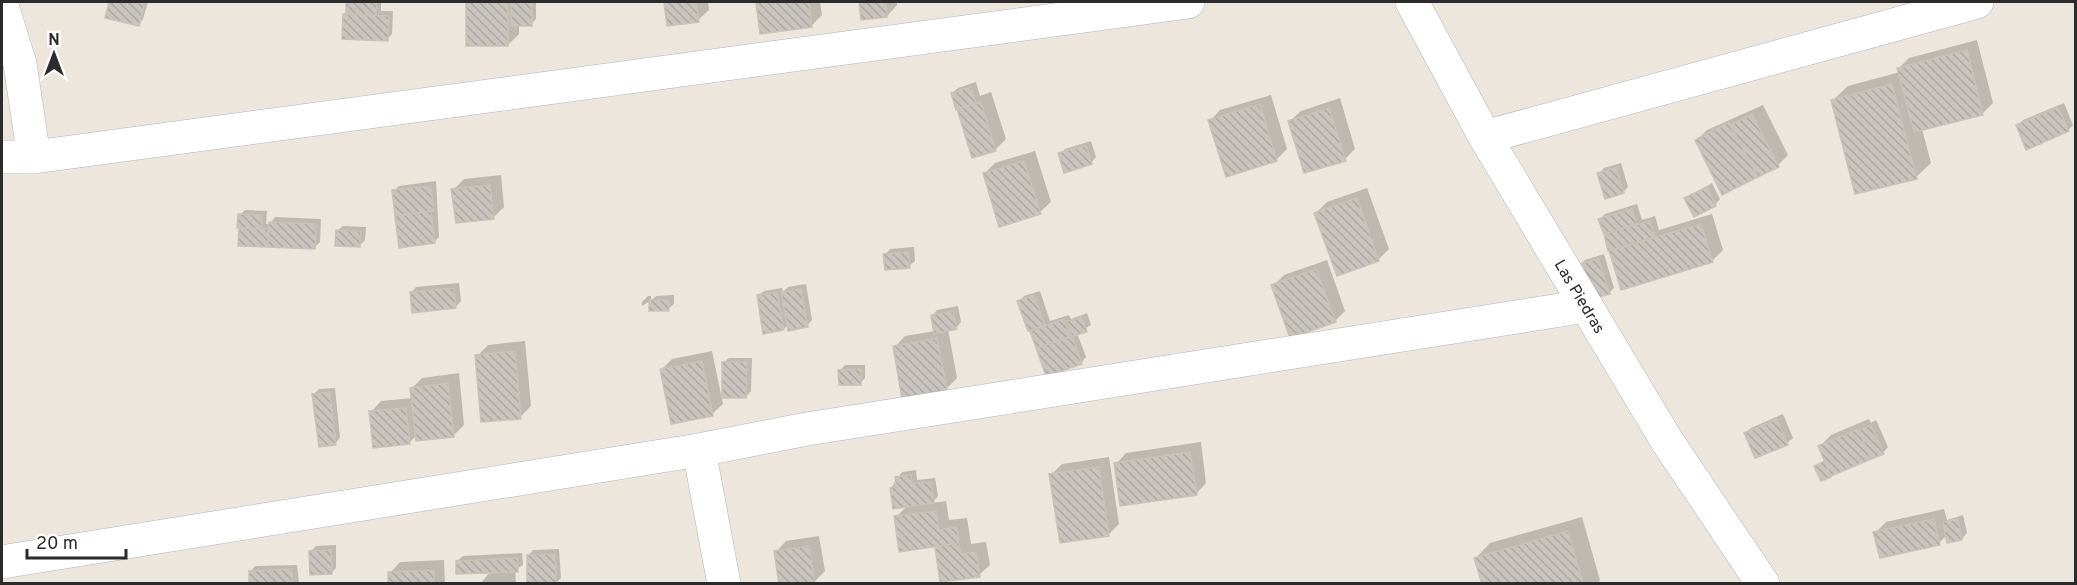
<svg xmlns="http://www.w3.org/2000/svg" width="2077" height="585" viewBox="0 0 2077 585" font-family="Overpass,sans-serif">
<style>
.shadow{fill:#0003}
.building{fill:url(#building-back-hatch);stroke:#c8c2b7;stroke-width:1.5}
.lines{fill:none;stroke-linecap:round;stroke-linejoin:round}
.minor-casing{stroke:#b1b4be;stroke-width:34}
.tertiary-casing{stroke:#b1b4be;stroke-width:34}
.minor{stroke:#fff;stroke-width:33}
.tertiary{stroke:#fff;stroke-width:33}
.labels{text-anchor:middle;stroke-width:4.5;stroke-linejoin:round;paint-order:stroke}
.street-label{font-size:16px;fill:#2b2b2b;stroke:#fff}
</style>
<defs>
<pattern id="building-back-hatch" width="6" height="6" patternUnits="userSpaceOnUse" patternTransform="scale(1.5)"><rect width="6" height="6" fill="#c8c3bd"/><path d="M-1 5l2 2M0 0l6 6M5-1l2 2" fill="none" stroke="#aca8a3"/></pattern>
</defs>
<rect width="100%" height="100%" fill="#ede6dd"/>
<!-- shadow -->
<path class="shadow" d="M111,2H148L143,19L138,25L107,17Z
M347,2H381V11H393L392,34L387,39L344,38Z
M467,2H536V19L531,24H519V34L508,45H467Z
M665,2H708L709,10L698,20L668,24Z
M758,2H820L822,15L811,26L761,32Z
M860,2H897V5L887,16L862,19Z
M1977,40L1993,103L1983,113L1922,129L1931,163L1916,177L1833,100L1848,86L1900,72L1899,68L1909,58Z
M976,82L980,96L991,92L1006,139L995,150L952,93L958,88Z
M1271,95L1287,149L1277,159L1227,175L1210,121L1220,110Z
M1340,98L1355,149L1345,159L1290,121L1301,111Z
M2064,103L2073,125L2068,130L2017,126L2023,120Z
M1763,105L1788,155L1778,165L1697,140L1707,130Z
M1091,141L1096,157L1091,163L1060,154L1065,149Z
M1035,151L1051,202L1040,212L984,174L995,163Z
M1621,163L1628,187L1623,192L1599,174L1604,168Z
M501,175L504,207L494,217L453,190L464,179Z
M436,181L439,237L434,242L394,191L399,186Z
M1712,183L1720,199L1715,205L1686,198Z
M1367,188L1389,249L1378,260L1316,213L1327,202Z
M1637,204L1642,220L1655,216L1659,230L1712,214L1723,250L1712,261L1622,288L1600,219L1605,214Z
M245,210L267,211L266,224H270L275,217L321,219L320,242L315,247L240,244V215Z
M343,226L366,227L365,240L359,246L337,231Z
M914,247L915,261L909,266L885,255L890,249Z
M1604,254L1614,288L1609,293L1580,265L1585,260Z
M1327,260L1345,311L1335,321L1273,286L1284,275Z
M459,283L461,301L456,307L411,293L416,287Z
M806,284L812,320L807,326L788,324L784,329L758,296L764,291L782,288L783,292L788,287Z
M1040,291L1050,321L1069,315L1071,319L1087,313L1091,325L1077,333L1086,357L1081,363L1047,374L1019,301L1024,296Z
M674,295V304L668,309L650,301L642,306V302L648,296H651V301L656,296Z
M958,306L961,322L956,328L948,329L957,378L946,389L895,347L905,336L935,331L932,316L937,310Z
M525,341L531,406L520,417L477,356L488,345Z
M712,351L723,404L712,414L662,369L672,359Z
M729,358H752L751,391L746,397L723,363Z
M845,365H865V378L860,383L840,371Z
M459,373L464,425L454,435H417L409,443L371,412L381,401L413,398L412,388L422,378Z
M335,388L340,438L335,443L314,394L319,389Z
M1783,414L1793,438L1787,443L1756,456L1746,433L1751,428Z
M1869,419L1871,423L1876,420L1888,447L1883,453L1822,479L1816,466L1826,459L1820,446L1831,435Z
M1201,442L1206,483L1196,494L1116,464L1126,453Z
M1109,457L1119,524L1108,535L1051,475L1062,464Z
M916,470L917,480L935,478L938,496L932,503L946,501L949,520L967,518L971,544L986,542L990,565L979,575L941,580L936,545L896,517L908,505L891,488L902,472Z
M1944,509L1947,520L1963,515L1967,533L1962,539L1947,535L1939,543L1875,533L1886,522Z
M1582,517L1600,580L1597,584H1483L1476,558L1490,543Z
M819,536L825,571L814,582L780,584L776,552L786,541Z
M336,545V568L331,573L311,551L316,546Z
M559,549L561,578L556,583L528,556L533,550Z
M522,553L523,565L515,570L516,584H480L491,571L457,561L463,556Z
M444,560L445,584H390V573L400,562Z
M297,565L299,584H250V572L255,566Z"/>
<!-- building -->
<path class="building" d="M109,2L145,3L139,26L105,18Z
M346,2H377L376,15L346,14Z
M466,2H508V46H466Z
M511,2H532V26H511Z
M664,2H696L699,22L667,26Z
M756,2H809L812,27L760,34Z
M859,2H886L887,17L861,20Z
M343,14L389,16L388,41L342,39Z
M1967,50L1983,115L1914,132L1897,68Z
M1892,84L1917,179L1855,194L1831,100Z
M971,87L976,103L956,110L951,93Z
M981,102L996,151L972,158L957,109Z
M1260,104L1277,161L1226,177L1208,120Z
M2058,107L2069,131L2026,150L2016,125Z
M1329,108L1346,161L1304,173L1288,121Z
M1752,114L1779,167L1758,177L1730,125Z
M1729,122L1758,177L1722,195L1695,140Z
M1086,145L1092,164L1064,173L1058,153Z
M1024,161L1041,214L999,227L983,173Z
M1616,168L1624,193L1605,199L1597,173Z
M490,185L494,219L456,223L451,189Z
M431,186L434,211L395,216L392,190Z
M1707,187L1716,206L1694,217L1684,198Z
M1357,198L1379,261L1337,276L1314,213Z
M1632,209L1637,224L1604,234L1598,219Z
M431,211L435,243L399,248L395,216Z
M238,214L262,215V229L237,228Z
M1650,221L1655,237L1608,251L1604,234Z
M269,222L316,224L315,249L268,247Z
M1701,224L1713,262L1621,290L1609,251Z
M239,228L268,229V247L238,246Z
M336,230L361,231L360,247L335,246Z
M909,252L910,268L885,270L883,254Z
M1598,258L1610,294L1588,300L1578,265Z
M1316,269L1336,322L1290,338L1271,285Z
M454,288L456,308L412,313L410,292Z
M801,289L808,327L788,331L781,292Z
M777,292L784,330L763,334L757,295Z
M1034,295L1045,326L1028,331L1017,301Z
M649,300H669V311H649Z
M953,311L957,329L934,334L931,315Z
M1082,317L1087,332L1072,336L1067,321Z
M1064,319L1070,337L1036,348L1030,331Z
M1072,336L1082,364L1046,376L1036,348Z
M937,338L947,390L902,399L893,346Z
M515,351L521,419L481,422L475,355Z
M702,361L713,416L671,424L660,369Z
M722,362H747L746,398H722Z
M861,369V385H839L838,370Z
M448,383L454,437L416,441L410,388Z
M330,392L336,445L319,447L312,394Z
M406,408L410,444L373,448L369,411Z
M1777,419L1788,445L1755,458L1744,433Z
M1871,425L1884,454L1871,459L1859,430Z
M1858,429L1871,459L1831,476L1818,446Z
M1190,452L1197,495L1120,506L1114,463Z
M1825,461L1831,477L1821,481L1814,466Z
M1099,467L1109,536L1060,543L1049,474Z
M911,475L912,484L931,482L934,503L893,509L890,488L896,487L895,477Z
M936,511L939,530L957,527L959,543L899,552L894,516Z
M1934,519L1940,545L1880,558L1873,532Z
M1958,519L1962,540L1947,543L1943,522Z
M1568,531L1583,584H1482L1474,558Z
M959,543L961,554L976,552L980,577L940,582L935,547Z
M809,546L815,583L779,584L774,551Z
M331,550L332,574L310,575L309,551Z
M555,554L556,584H527V555Z
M518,558V572L456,574V561Z
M292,569L293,584H249V571Z
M434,570V584H388V572Z"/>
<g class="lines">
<!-- minor casing -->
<g class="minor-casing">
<path id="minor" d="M2,6L20,64L34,157
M1485,137L1977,2
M2,157H34L1188,2
M2,562L699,450
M724,584L699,450L807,429L1586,306"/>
</g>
<!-- tertiary casing -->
<g class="tertiary-casing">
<g id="tertiary">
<path id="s1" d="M1412,2L1485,137L1667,441L1763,584"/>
</g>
</g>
<!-- minor -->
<use href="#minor" class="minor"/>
<!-- tertiary -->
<use href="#tertiary" class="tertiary"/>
</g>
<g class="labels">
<!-- street labels -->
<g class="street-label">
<text dy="6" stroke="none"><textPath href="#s1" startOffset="339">Las Piedras</textPath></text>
</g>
</g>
<!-- border -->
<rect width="2077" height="585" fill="none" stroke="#2b2b2b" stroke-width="6"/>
<!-- north arrow -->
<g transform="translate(54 54)" stroke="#ffffff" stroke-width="4.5" paint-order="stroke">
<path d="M0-4.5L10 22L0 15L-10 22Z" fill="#2b2b2b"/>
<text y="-9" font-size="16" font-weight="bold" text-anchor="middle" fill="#2b2b2b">N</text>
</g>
<!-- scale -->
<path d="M27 549v9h99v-9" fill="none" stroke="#2b2b2b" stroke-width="3"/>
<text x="36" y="549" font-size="18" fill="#2b2b2b" stroke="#ffffff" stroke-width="4.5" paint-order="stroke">20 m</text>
</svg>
